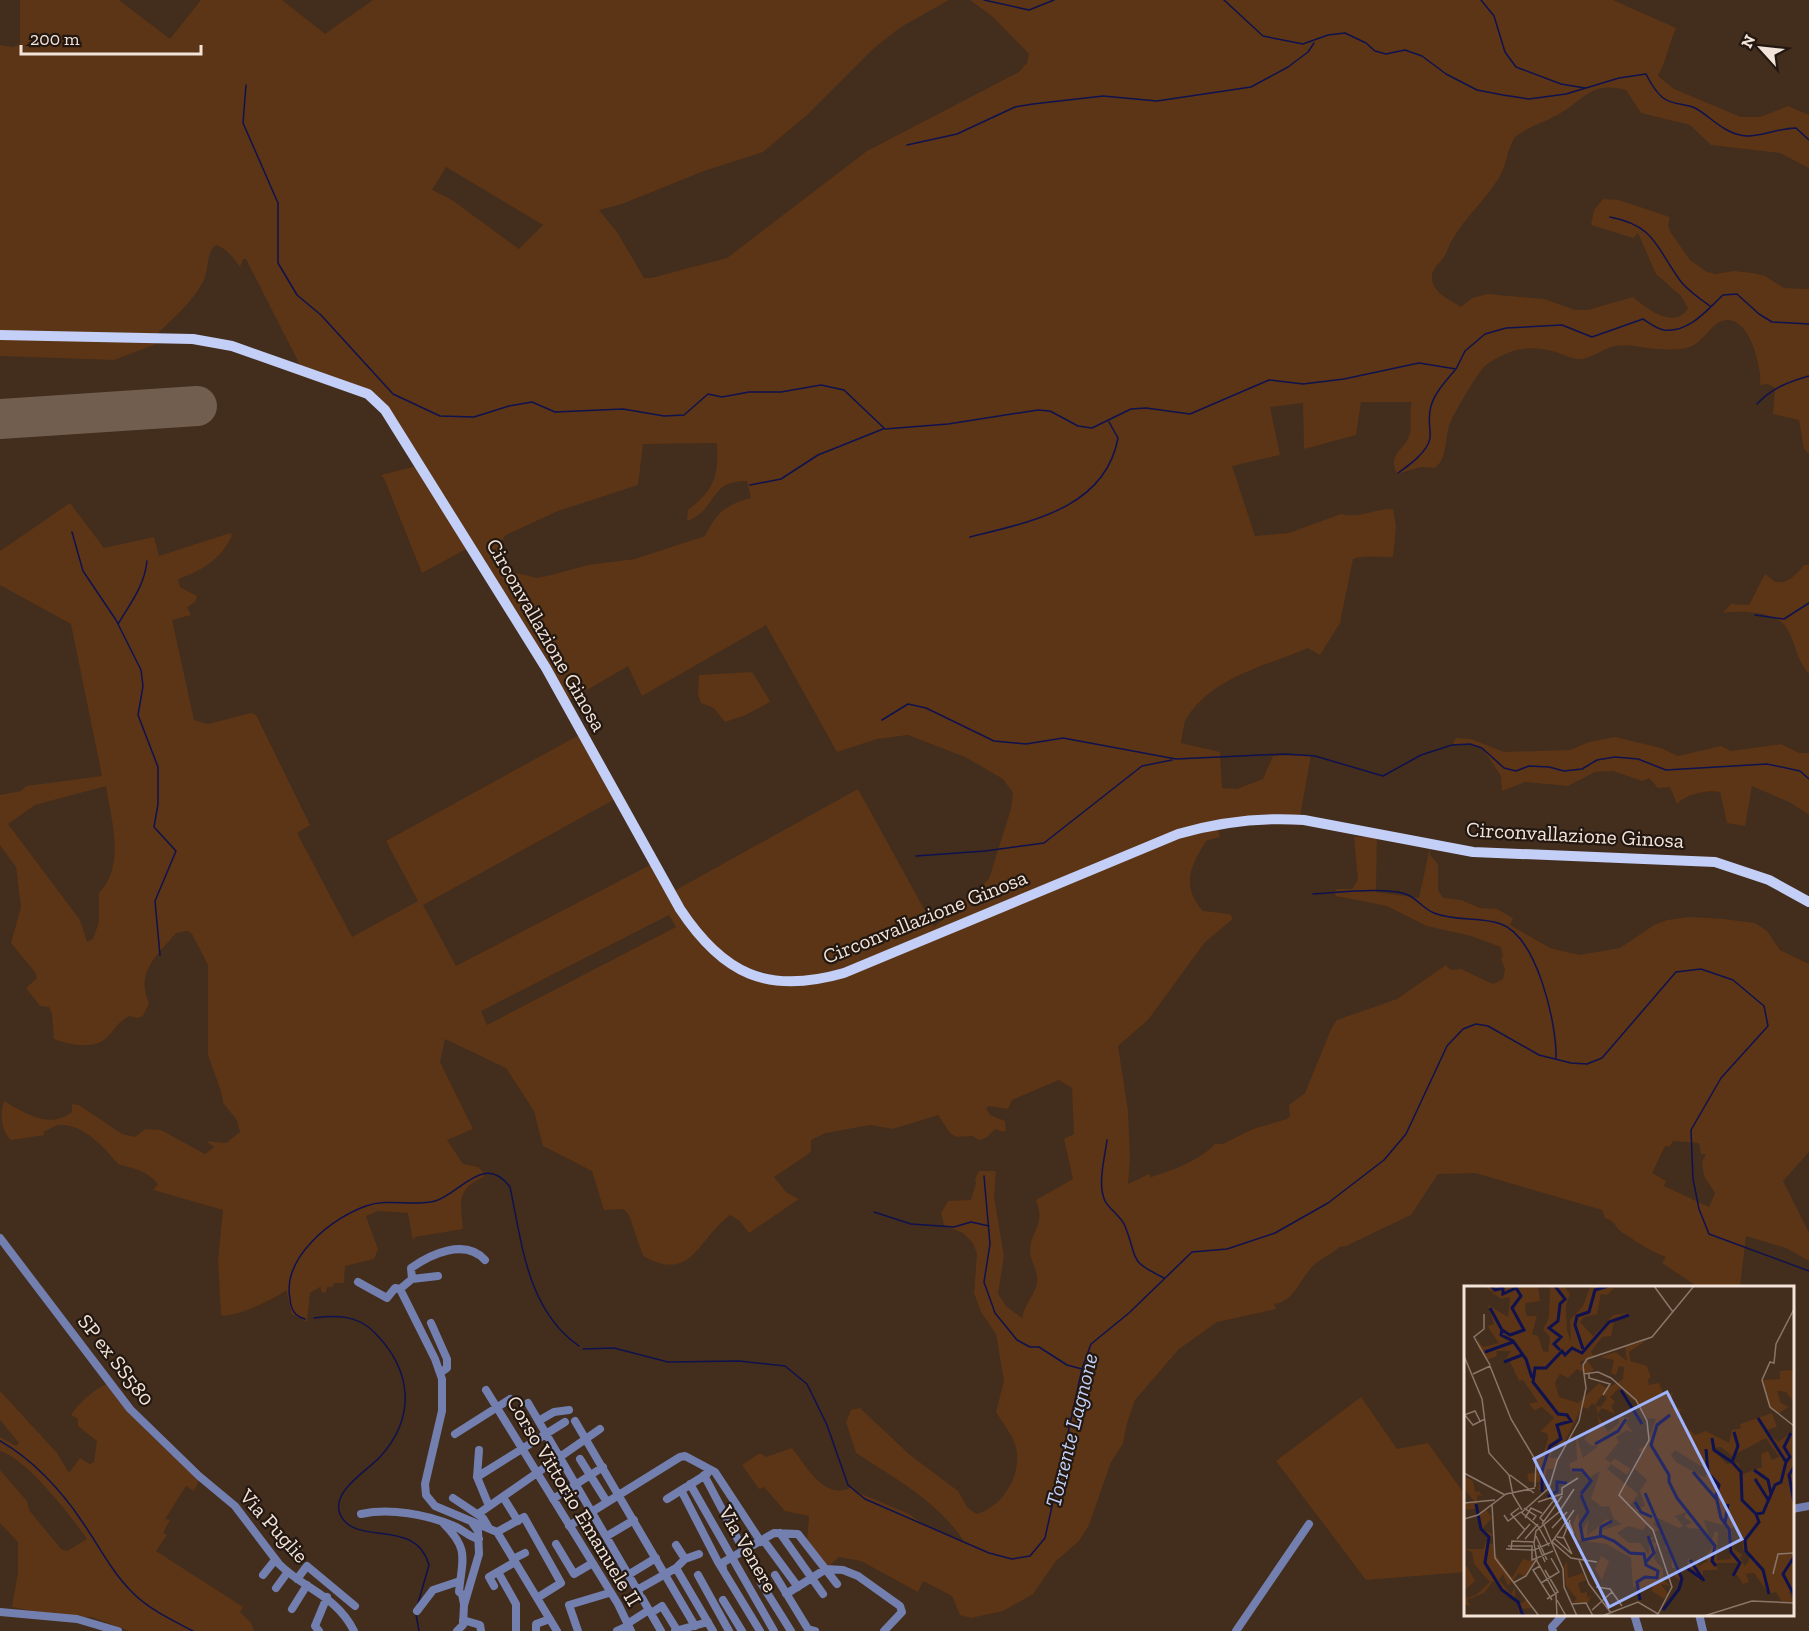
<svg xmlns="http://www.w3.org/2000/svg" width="1809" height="1631" viewBox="0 0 1809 1631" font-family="'Zilla Slab',serif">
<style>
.green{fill:#5b3516;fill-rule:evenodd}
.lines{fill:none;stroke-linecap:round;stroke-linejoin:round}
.stream{stroke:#0f124f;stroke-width:1.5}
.runway{stroke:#725e4e;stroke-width:40}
.minor{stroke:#727faf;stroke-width:8}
.major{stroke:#c3cff7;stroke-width:10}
.labels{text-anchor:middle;stroke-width:4.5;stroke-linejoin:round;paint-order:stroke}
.street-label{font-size:21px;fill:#f3e4da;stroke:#221811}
.water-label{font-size:22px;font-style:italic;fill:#c3cff6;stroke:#221811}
.inset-river{fill:none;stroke:#0f124f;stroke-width:3}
.inset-road{fill:none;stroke:#897668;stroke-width:1.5}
.view{fill:#9fb3fd;fill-opacity:0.15;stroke:#9fb3fd;stroke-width:3}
.inset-edge{fill:none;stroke:#f3e4da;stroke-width:3}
</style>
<rect width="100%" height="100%" fill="#432d1c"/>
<!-- green -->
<path class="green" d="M20,0H119L170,39L201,0H282L325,34L373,0H949L901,27L874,48L807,115L763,152L704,171L622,204L599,210L617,232L644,278H651L727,258L867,151L1019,72L1027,63L1029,54L993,17L970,0H1613L1676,28C1669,44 1667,59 1658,76L1674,89L1741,117H1760L1788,106L1809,115V168L1780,153L1711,145L1690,125L1641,113L1626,90C1589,80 1583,102 1557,115C1543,123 1528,127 1515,137C1507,149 1507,164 1500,176C1485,202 1458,223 1447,251C1444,261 1430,268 1432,279C1433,293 1451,300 1461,307L1472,298L1488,294L1544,299L1575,310H1588L1633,297C1646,308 1675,331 1688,308L1681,296L1656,274L1638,233L1633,238L1591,225L1594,210L1603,199L1619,200L1670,217L1668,226L1671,233L1690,260L1707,272L1715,274L1734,271L1753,273L1765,276L1784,288L1809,289V454L1804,449L1799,420L1773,414L1775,388L1768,384L1760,385C1762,370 1752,331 1737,323C1716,311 1707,340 1692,346C1683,350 1671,350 1661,349C1646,349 1630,343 1615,346C1603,348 1593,358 1581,359C1573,360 1563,354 1555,352C1528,344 1510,349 1486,365C1479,370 1452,416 1449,426C1445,439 1447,459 1435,468L1421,467L1397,474C1387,453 1405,450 1409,436C1413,424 1408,413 1412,402H1361L1356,435L1304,449L1303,403L1270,407L1280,455L1232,466L1255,536L1289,533L1341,514C1358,519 1376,508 1393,509L1396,526L1393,557C1381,558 1363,555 1353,559L1340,623L1320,655L1308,648C1266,666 1215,676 1188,716C1183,722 1183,734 1181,743L1220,752L1222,788L1237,789L1263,779L1273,756L1311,755L1300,817L1174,833L850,967L808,979L765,975L730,960L701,934L674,891L858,789L934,927L989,879L1011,809L1013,793L1003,779L965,757L908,735L877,739L837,752L766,625L642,696L628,666L568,701L389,410L301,367L246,259H243L240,267C233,257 227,249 216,245C206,252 209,269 204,280C194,301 173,318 157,334L0,333V45L12,47L20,45ZM446,167L543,225L519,249L452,200L432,190ZM717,443C719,476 714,490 688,510L687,521C717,511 708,480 747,481L751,498C725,505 716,513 705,536L635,559L588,565L547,576L537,578L508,571C502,559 496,546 506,535L558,511L638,485L643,444Z
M0,339L164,341L114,360L0,356Z
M416,463L468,548L422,573L384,478L381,475L413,467Z
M70,503L104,548L154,537L159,556L230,533L232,535C222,559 201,571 178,579L180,587L197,596L195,602L187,607L191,615L172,620L194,720L208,724L251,713L256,715L310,825L297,833L352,937L418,901L386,841L579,735L615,799L423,905L456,966L652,864L718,959L807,985L1174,840L1218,828L1220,837L1206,841C1190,867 1181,886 1203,911L1230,914L1233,919L1205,942L1148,1020L1118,1046L1128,1111L1130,1159L1128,1184L1149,1174L1151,1177C1173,1170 1199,1161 1215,1144H1223L1253,1129L1287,1119L1290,1116L1289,1105L1305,1093L1332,1027L1337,1020L1397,999L1446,965L1451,970L1461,969L1493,984L1503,979L1505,970L1501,958L1503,957L1501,947L1471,936L1427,926L1387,906L1336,896L1334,892L1337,889H1352L1358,880L1354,837H1377L1376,892L1419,898L1430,847V855L1438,864V890L1443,898L1461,900L1480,908L1497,909L1513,918L1510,925L1550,948L1579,955L1620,948L1654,925L1667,920L1690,917L1724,919L1755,923L1767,931L1780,950L1809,964V1152L1783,1181L1809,1233V1261L1786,1248L1746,1236L1740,1287H1698L1662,1263L1666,1257C1650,1251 1637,1242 1623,1233C1614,1227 1617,1222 1605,1218L1602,1210L1475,1173L1438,1174L1411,1215L1346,1246L1339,1247C1332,1254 1326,1256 1319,1261C1301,1272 1298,1301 1274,1304L1276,1309L1217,1322L1179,1349L1135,1400L1127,1423L1123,1444L1111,1462L1089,1525L1079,1541L1056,1561L1033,1594L1003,1611L971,1618L960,1615L952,1596L923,1581L918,1592L861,1561L839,1557L827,1568L807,1542L809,1516L785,1511L764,1487L759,1489L742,1465L760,1453L766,1457L792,1448C806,1465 824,1502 852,1487L857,1492L909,1514L926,1526L964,1541C935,1499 897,1480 856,1453L846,1422L851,1410L860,1408L910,1455L958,1491L967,1507L976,1514C1004,1507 1024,1472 1015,1444C1011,1433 1002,1422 996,1412L1004,1381L996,1334L981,1312L974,1293L977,1254L973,1243L963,1233L944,1225L941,1213L948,1201L971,1200L976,1183L975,1179L979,1171H996L994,1197L1004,1256L998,1294L1007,1307L1022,1318C1024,1305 1035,1295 1037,1283C1039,1271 1030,1262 1030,1251C1031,1229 1046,1225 1036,1200L1073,1179L1064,1139L1074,1134L1072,1088L1059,1080L1012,1100L1008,1109L989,1106L986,1108L990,1115L1005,1121L1006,1130L1004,1132L995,1129L986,1138L979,1140L972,1136L956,1137L950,1133L938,1115L893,1129L870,1125L826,1133L811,1140V1151L807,1155L774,1177L786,1192L799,1199L749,1233L740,1221L730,1215C695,1242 692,1283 643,1256L629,1215L624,1209L604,1210L592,1171L543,1146L534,1111L506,1068L445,1039L440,1062L473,1129L447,1140L463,1164L478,1167L483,1172L484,1177C455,1189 461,1203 463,1229L415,1237L413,1241L408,1213L378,1211L366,1216L378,1249L374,1259L345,1266L344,1283H334L333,1287H327L326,1292L322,1293L320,1287L310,1293L307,1322L292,1314L286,1290C277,1298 233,1319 221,1315L218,1260L223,1210L153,1190L158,1184C146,1170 135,1169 118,1164C104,1148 85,1124 60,1125C54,1125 49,1130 43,1132L45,1135L11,1140C0,1129 0,1114 4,1101C25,1113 49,1130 72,1112V1104L79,1105L122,1134L135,1137L145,1129L161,1130L205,1154L214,1147L206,1141L226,1143L240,1132L237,1120L223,1103C224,1094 211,1067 208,1054V965L192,934L188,931L176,933C157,956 135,972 149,1003L143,1016L137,1018L129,1016C118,1022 114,1031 105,1039C92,1050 67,1044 54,1039L52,1014L49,1007L40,1006L26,988L37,978L35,972L11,943L21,907L16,867L0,845V795L21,791L26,786L102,776L71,624L0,585V551ZM106,786C111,821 126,864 99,893V922L93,939L87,942L80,920L8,824L35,805ZM669,915L676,927L487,1025L481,1011ZM1673,1141L1699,1143L1701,1154H1706L1702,1162L1704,1176L1715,1193L1709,1207L1664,1186L1666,1181L1652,1173L1665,1146L1669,1147Z
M1804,565H1809V674C1796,660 1796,642 1786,627C1775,611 1740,610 1723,613L1731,604L1749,605L1765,574C1769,576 1773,582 1778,582C1788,584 1799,572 1804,565Z
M752,672L770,701L768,703L746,715L725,722L714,708L701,703L698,695L699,675Z
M1615,737L1661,748L1678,756L1721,746L1731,751L1781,744L1799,753H1809V815L1791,803L1752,786L1745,826L1727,823L1720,792C1708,789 1685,794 1677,804L1670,787L1658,788L1649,778L1642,781L1613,771L1595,772L1568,786L1525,782L1502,791L1501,776L1483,749L1471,745L1453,744L1456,738L1471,739L1504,752L1570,750L1589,742Z
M109,1384L145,1429L199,1480L194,1491L186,1486L165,1519L170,1520L163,1533L167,1535L156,1551L243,1607L240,1612L251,1623L254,1631H129L92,1617H62L12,1607L18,1572V1542L0,1523V1470L27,1501L29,1510L61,1549L67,1551L87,1539C70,1515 27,1459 0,1451V1437L16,1446L19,1443L0,1420V1391L57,1453L69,1473L80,1458L90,1464L94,1462L97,1441L78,1426V1419L71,1415C77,1405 98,1385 109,1384Z
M1361,1397L1397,1449L1428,1443L1465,1495V1572L1366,1580L1276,1461Z"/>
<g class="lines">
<!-- stream -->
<path class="stream" d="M984,0L1029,10L1054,0
M1224,0L1263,36L1303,44L1328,35L1345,33L1366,43L1375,51L1386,54L1405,50L1422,56L1446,74L1477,90L1503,95L1529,99L1566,94L1619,78L1646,74C1650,82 1655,91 1662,97C1672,106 1687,103 1697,109C1713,119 1725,134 1746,136C1760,137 1779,128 1796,128L1809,140
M1481,0L1494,16L1505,52L1516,67L1561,84L1585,88
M246,85L243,123L278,203V263L297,295L321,315L393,394L440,416L474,417L509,406L532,402L555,412L623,409L664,416L684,415L708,394L722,397L749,392H781L821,385L844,390L885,429L948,424L1038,410L1050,411L1078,426L1092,428L1131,409L1146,408L1190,414L1269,380L1303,384L1344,379L1419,363L1456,369L1465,351L1485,334L1506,328L1562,325L1592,337L1643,319C1648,322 1657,329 1664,330C1689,333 1707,310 1723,295L1737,294L1759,314L1772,322L1809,324
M907,145L957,134L1015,107L1033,104L1103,96L1157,101L1251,87L1288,67L1308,52L1314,43
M1610,217C1657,226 1656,249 1682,283C1690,292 1700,299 1710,306
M1757,404C1772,388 1788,382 1809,376
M1398,473C1408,466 1428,452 1430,438C1431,429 1427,419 1431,406C1435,392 1446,381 1455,370
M750,485L781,479L818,455L883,429
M72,532L83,571L116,620L141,670L143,686L138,715L158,767V804L154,827L176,851L155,901L160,955
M970,537C1029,522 1105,509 1118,438L1109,422
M1755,615L1784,619L1809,603
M118,624C131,602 144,587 147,561
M882,720L908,704L926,708L994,741L1026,744L1063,738L1176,759L1285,754L1315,756L1383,776L1421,755L1452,745L1470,744L1482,748L1504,768L1516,771L1529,766L1549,767L1564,771L1582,769L1597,760L1615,757L1638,759L1666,770L1767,764L1800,771L1809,779
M916,856L985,851L1044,843L1142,766L1172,760
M1313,894C1335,893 1388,886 1408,895C1417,899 1424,909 1434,913C1456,922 1480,916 1501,924C1537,937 1557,1024 1556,1058
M1107,1140C1105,1157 1097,1184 1105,1201C1109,1209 1121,1216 1125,1226C1139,1260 1126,1259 1164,1278
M984,1176L990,1244L984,1282L995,1313L1017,1340L1030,1347H1039L1067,1365L1082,1369
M874,1212L911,1224L954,1227L971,1222L989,1226
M314,1318C336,1315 356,1315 373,1331C412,1369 417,1416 380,1457C367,1471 331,1491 340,1514C355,1548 415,1516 429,1565L417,1607
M305,1319C294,1316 291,1309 290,1299C282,1257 332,1218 366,1206C388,1198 413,1207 435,1201C460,1194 484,1152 510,1187C522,1243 527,1310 579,1346
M583,1349L614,1348L668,1362L739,1361L785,1366L807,1384L827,1425L848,1485L865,1499L989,1553L1012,1559L1030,1556L1045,1538L1082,1369L1091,1344L1129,1313L1192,1252L1227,1249L1275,1233L1328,1203L1384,1160L1406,1134L1447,1046L1463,1029L1476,1024L1488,1026L1539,1055L1571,1063L1587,1064L1602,1058L1676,972L1701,969L1733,980L1764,1006L1768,1026L1721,1078L1691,1130L1693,1179L1699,1209L1709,1234L1809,1271
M0,1441C32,1459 61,1490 81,1520C98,1544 111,1571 131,1591C148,1609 172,1620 193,1631
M416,1614L419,1631"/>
<!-- runway -->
<path class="runway" d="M0,419L197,406"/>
<!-- minor -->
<path class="minor" d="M0,1238L130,1409L199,1476L235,1506L279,1564C305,1590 336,1595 354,1631
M412,1279L411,1268C431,1254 465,1238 485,1260
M358,1282L387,1298L395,1288L400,1289L412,1279L438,1276
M400,1289L435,1359L442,1379V1411L425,1484L426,1495L435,1506L497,1532
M431,1323L447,1359V1368L440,1373
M486,1390L618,1604L631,1631
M528,1403L639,1593
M540,1420L554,1412L569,1410
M575,1421L695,1626
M526,1425L537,1440
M455,1434L510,1399
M479,1450L477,1477L489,1506
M580,1459L607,1502
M704,1475L744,1551
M477,1477L565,1422
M690,1484L774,1631
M681,1490L718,1562L760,1631
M503,1497L518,1521
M453,1498L483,1518L489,1528
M553,1499L603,1467
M667,1499L707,1474
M1792,1509L1809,1506
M361,1514C390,1508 426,1514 454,1526C464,1530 468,1537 479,1539
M478,1514L600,1429
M444,1524C470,1550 462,1559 459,1592L462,1594L464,1604
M569,1526L680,1457L685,1456L715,1472L761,1542
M497,1532L524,1517L561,1583L537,1598
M497,1532L557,1631
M780,1533L823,1594
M607,1536L634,1520
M764,1541L798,1587
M556,1544L574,1574L591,1564
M676,1545L685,1559
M513,1559L525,1553
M676,1568L713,1631
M723,1569L722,1563L774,1533L798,1534L837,1584
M498,1572L516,1604V1631
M263,1575L275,1560
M628,1575L656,1558
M698,1575L729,1631
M775,1575L808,1629L815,1631
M297,1579L307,1566L355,1606
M761,1583L791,1631
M494,1586L489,1577L515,1562
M276,1588L287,1573
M637,1590L676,1568L685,1559L699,1554
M786,1594L826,1569L843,1570L858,1576L900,1606L902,1612L884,1631
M642,1598L661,1631
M723,1600L742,1631
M292,1609L307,1585
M417,1611L433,1590L460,1581
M0,1612L77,1619L118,1631
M651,1613L662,1606L677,1630
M1634,1614L1639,1631
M1699,1614L1703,1631
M463,1620L480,1625L481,1631
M627,1624L649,1610
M319,1631L315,1626L327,1597
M457,1631L463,1625L464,1605L479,1554L478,1531L473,1524
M536,1631V1624L550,1619
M578,1631L569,1605L609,1593
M617,1631L628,1626
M675,1631L708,1622
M1236,1631L1309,1524
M1553,1631L1552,1627L1564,1614"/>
<!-- major -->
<path class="major" d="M0,335L193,339L232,346L368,394L385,410L546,668L680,909C723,974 767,995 844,973L1178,834C1220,822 1261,817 1304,820L1473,852L1715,862L1769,880L1809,902"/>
</g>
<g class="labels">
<!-- street labels -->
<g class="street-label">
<text transform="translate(546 635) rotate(60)" y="7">Circonvallazione Ginosa</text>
<text transform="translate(1575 835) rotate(3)" y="7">Circonvallazione Ginosa</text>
<text transform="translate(925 917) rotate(-22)" y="7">Circonvallazione Ginosa</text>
<text transform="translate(116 1360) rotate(52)" y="7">SP ex SS580</text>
<text transform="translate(574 1501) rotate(59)" y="7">Corso Vittorio Emanuele II</text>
<text transform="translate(274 1526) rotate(48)" y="7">Via Puglie</text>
<text transform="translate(748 1549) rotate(60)" y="7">Via Venere</text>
</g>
<!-- water labels -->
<g class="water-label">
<text transform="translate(1071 1430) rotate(-76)" y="8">Torrente Lagnone</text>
</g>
</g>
<!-- overview -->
<g transform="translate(1464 1286)">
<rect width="330" height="330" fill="#432d1c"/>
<path d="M20,0H74L76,15L62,17L61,23L63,30H73L68,48L74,50L79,65L84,66L86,51L79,43L85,32L86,0H100L106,8L102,19L103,45L107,55L106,34L119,20L126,1L150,2L143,9L137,8L133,28L120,31L116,36L129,50L149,29L165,27L164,30L150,36L147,50L138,51L127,66L130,71L116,76L118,82L123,74L130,84L122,88L113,83L104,92L96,88L91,97L95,111L114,117L135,97L143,102L153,97L159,93L160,81L155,80L152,89L147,87L150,74L136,71L152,66L163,75L161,61L183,54L165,66L166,75L183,80L187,92L184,93L185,99L195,97L200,109L208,107L209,103L207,121L217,123L214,133L231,149L242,145L265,157L268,144L277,142L276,138L308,127L313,141L303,144L306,148L314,156L328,146L330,309L325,306L329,317L318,316L312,306L305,308L290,287L282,288L285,296L279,298L273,289L268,291L275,281L273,277H253V284H239L238,293L233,294L231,284L223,283L224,272L235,280L244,275L241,272L249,260L236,243L224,242L222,239L228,237L220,231L223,226L211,230L219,240L215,242L194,232L189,238L196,244L190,246L182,239L179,244L164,240L153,247L165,257H176L185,269V252L191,251L187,255L193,257L190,273L199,283V294L207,300L197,298L204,308L200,313L188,305L189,300H180L176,307L174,300L169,301L167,272L142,258L113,254L109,238L114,227L117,247L124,234L123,250L143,233L149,236L138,244L158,238L150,233L145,220L138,221L127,213L136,185L122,194L120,187L108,186L105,178L113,174L112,149L119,172L134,160L126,159L120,153L135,137L132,120L137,121L143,112L139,108L130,120L128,117L124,123L118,121L100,157L93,161L96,150L86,159V166L90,160L86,172H94L89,183H83L77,207L74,203L76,196H65L63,188L75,186L72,173L78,171L84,153L83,147L76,146L90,132L78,121L70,124L65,118L74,116L59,94L55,95L46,76H40L47,65H32L33,70L22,74L14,62V54L19,61L35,57L23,40L30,38L24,19L44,31L46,11L37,13ZM155,102L173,117L182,132L192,133L182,159L174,164L178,167L169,181L183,194L176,205L181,220L172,223L166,220L174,208L143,183L147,178L163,189L167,183L150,172L147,177L141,173L155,156L152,151L163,144L169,147L162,137L165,132L155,130V137L144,146L133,128L138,122L151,128L147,120L151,116L146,111ZM302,152L315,171L308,174L304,165L297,168L298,181L279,188L274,177L263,178L247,162L257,161L268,170ZM211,164L243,184L241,192L212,176L207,169ZM240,234L262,240L267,273L253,274L254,246L251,245L247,256ZM271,240L278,249L279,263L287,271L281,280L276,272L279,269L271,264L266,253L265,244ZM326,84L330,86V117L322,106L313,105L317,117L325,121L314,128L306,122L298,94L316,93V85ZM0,190L9,195L11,206L15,205L18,210L13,209V223L0,224L1,217L11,216L0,203ZM22,223L28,232L18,243L29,248L24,257L29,258L30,266L48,292L59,273L70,276L61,291L55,287L44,300L39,288L35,294L47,308L51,301V313L57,317L62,314L68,322L57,323L60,330L54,324L53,316L29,295L20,307L3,314L7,320L0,318V282L3,280L11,295L0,305L3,312L12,309L26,296L10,278L8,266L0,263H19L24,251L17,246L14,229ZM203,255L220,294L212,310L216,294L211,291L212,282H208L207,269L201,261ZM137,270L145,275L138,294L131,283ZM103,275L104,292L119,287L122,294L114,297L117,307L123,306V312L127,309L124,318L108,316L113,313L102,300L100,280Z" fill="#5b3516" fill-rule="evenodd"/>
<path class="inset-river" d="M27,0L31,4L39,2V8L52,2L57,10L48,22L60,44L46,49L38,44L37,49L49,55L62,73L68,92M91,0L101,13L96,18L94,35L85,42L97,51L90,58L96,64M26,22L38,44M119,63L111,39L113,30L125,26L131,4L144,0M21,66L49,56M40,76L58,69M157,104L178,138M206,129L193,139L187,159L205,189V196L213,212L251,260L248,275L252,280M294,132L322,176L317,196L311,199L299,227L292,228L295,236L281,254L282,265L299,284L305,308M270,146L274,160L268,176L277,186L278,214L291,227M248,152L250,164L268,176M131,158L154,145L162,133M242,163L244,187L255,199L252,210L257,232L265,243L267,266L276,277L269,290M322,176L326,171L320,161L327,147M330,181L325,189L330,216M108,184H118L127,195L117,208M290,184L304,194L307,208M229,186L253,214M291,193L305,215M78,206V185L86,160L97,153L93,139L107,135L103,129L94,128L69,96L71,82H82L98,65L101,69L108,62L118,67L145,36L165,29M181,207L218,293L215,303L199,324M117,209L124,226L116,238L119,254L138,250L150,255L166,267L180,268L182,279L194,285L193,292L181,291L173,296L176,314M84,211L93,205V196L103,197M171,216L177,226L188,231M12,218L17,243L25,251L21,277L38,304L54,316L59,330M261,237L264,218M136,251L137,241L148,235M330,271L319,288L330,309M226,274L240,295M181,277L190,267L184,250M223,282L238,293"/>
<path class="inset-road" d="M190,0L209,26M330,23L312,58L310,77L306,76L298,94L306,121L330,140M20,28V43L10,51L26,79M0,70L18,113L25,167L45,189L49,209L58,224M9,88L26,80L47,133L72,175L71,201M125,88V92L146,98L139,109M0,128L9,139L21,133M0,129L11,125L16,135M0,187L41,209M46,189L70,207M98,209V202L114,192M74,216L98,208M0,217L31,214M28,218L31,272L75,330M55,222L47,228L61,244M60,222L72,230L69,234M57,226L76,242M57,227L85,202L93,175L115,135L122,102L120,88M40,229L44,235L57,226M61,232L67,222L78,227M0,233L14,229L42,208L71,202M80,236L76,232L90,214L86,212M78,238L98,210M80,239L99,283L100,301L113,330M101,240L109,246L105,236M75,242L85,260M88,242L103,226M72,250L83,274M93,251L100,252L108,268M99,252L106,234M53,253L66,238M61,253L74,238M91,253L108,268M86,254L107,272L133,276M88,256L110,224M74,259L81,276M44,260H69M68,261V274L89,265M42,263L70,264L86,257M47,264L48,255L70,256M115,274L125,298L147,327M76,280L69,284L88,314M81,284L94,306L83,313M309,288L314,268L330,267M49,297L62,290L72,274M77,297L95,286L87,272M132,301L146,303L158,320M93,314L102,330M108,318L122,317L129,330M128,324L148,306M93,330L92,309L73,275L70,257L72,245L95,226L110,203M138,330L174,316L194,328L208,301L189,244L155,209L185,154L183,135L172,114L147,92L134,86L120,88L119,79L123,73L188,51L230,0M240,330L288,315L330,317"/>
<path class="view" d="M203,106L278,253L145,321L70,173Z"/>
<rect width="330" height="330" class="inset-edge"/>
</g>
<!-- north arrow -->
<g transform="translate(1761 48) rotate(297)" stroke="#221811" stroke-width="4.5" paint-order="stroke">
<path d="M0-4.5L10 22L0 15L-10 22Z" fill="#f3e4da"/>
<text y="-9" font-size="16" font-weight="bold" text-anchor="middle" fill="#f3e4da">N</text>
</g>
<!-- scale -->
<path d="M21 45v9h180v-9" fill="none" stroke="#f3e4da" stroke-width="3"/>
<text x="30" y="45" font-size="18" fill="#f3e4da" stroke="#221811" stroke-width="4.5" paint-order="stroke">200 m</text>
</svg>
